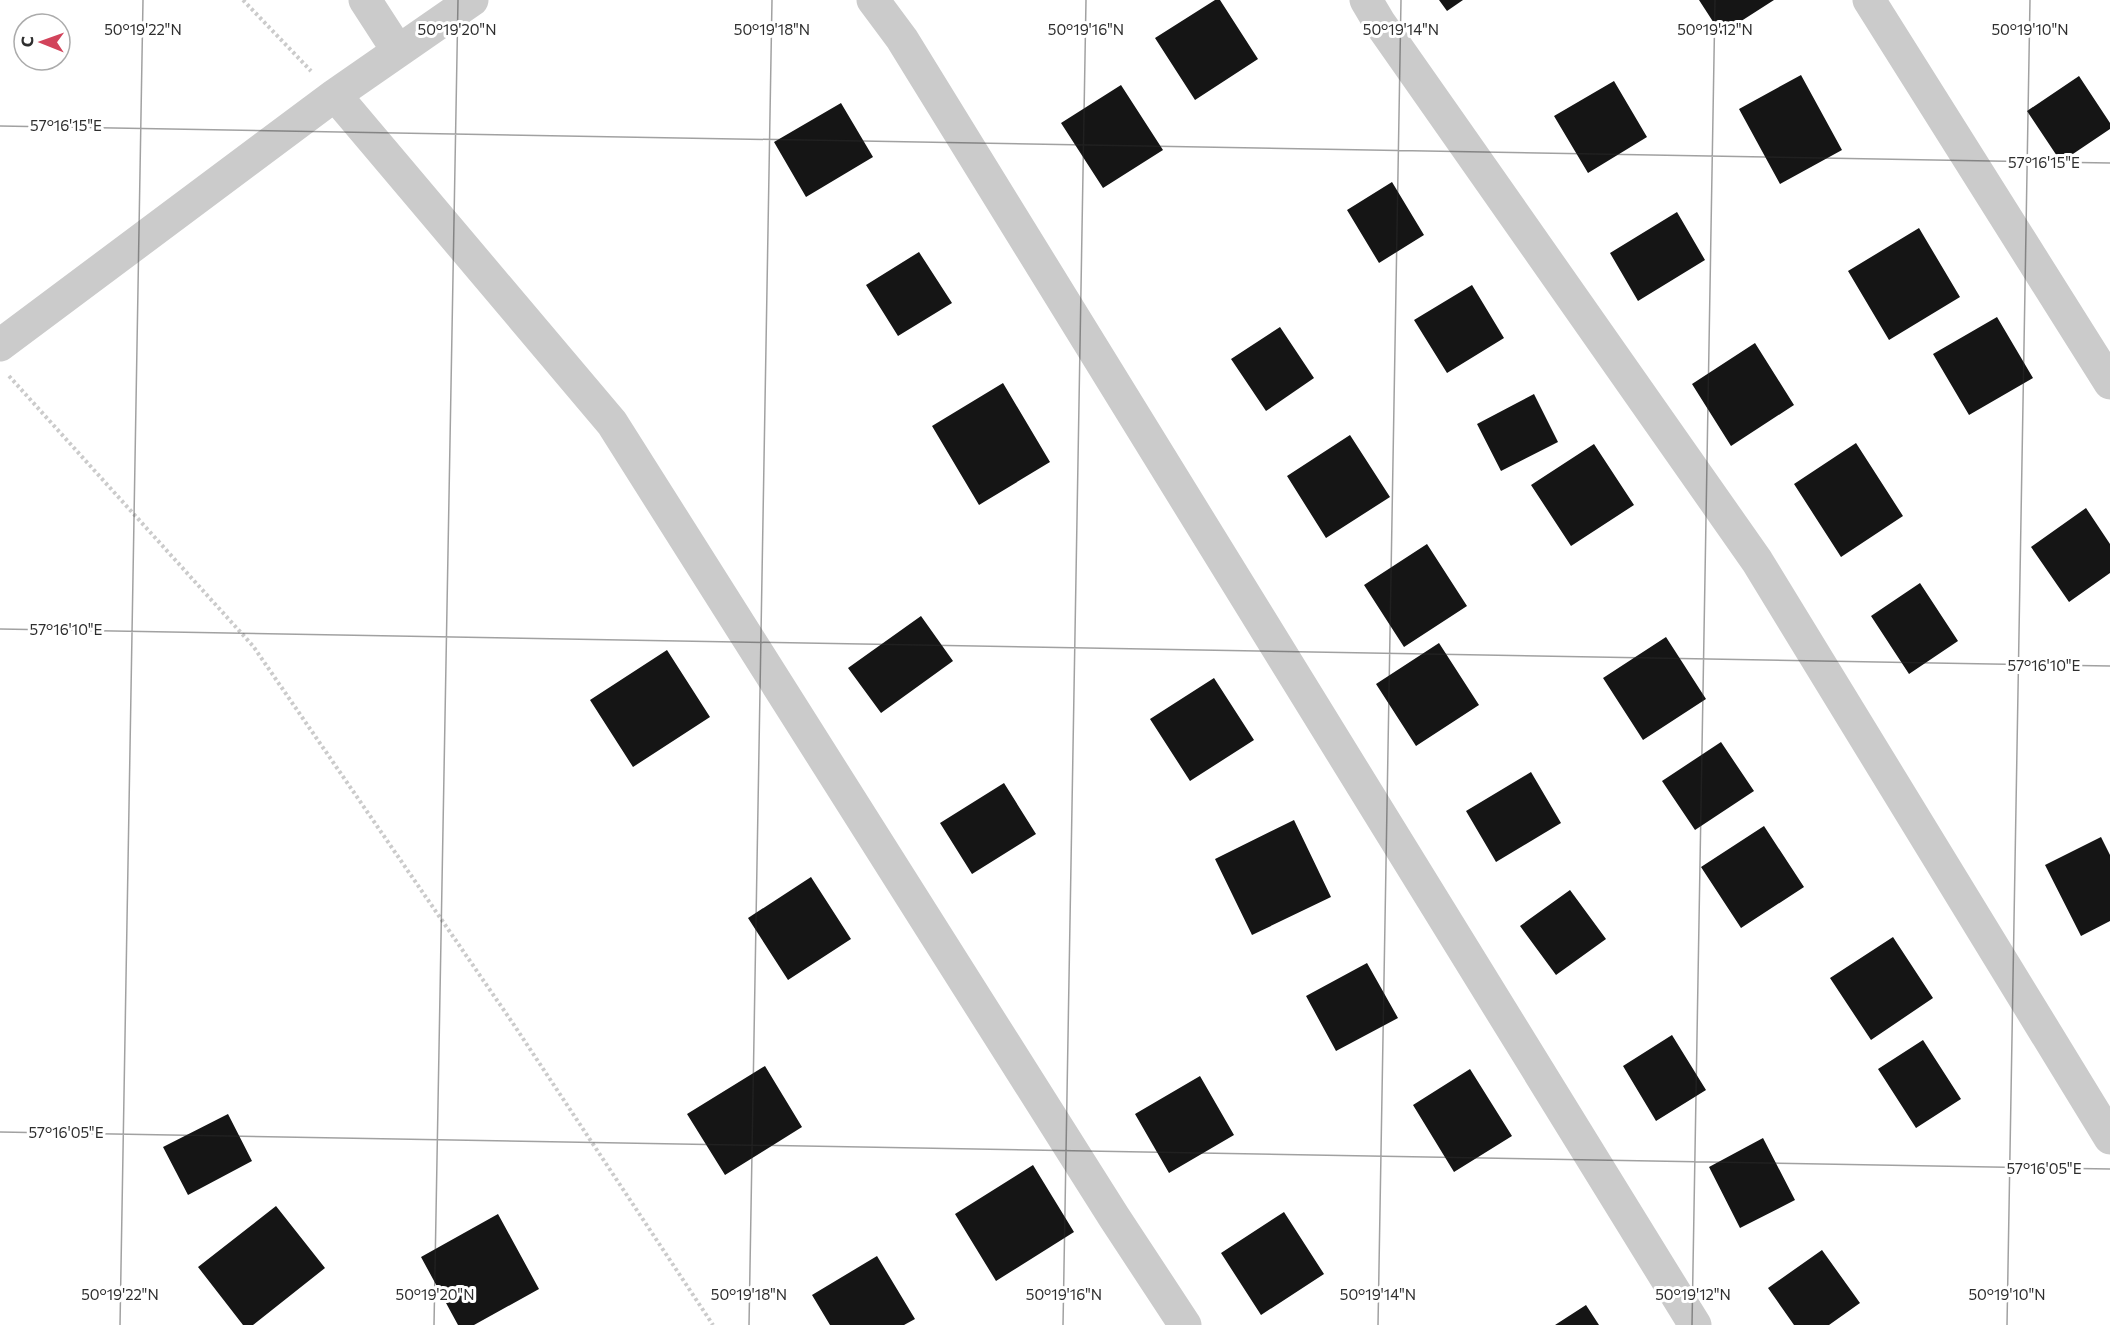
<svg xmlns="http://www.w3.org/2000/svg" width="2110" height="1325" viewBox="0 0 2110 1325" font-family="Commissioner,sans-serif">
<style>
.building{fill:#151515}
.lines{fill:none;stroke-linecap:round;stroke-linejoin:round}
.path{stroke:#cbcbcb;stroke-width:4;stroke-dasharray:3 3;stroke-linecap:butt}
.minor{stroke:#cbcbcb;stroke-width:33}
.ticks{fill:none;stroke:#2e2e2e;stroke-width:1.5;stroke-opacity:0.45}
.ticks-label{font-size:15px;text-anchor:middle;fill:#2e2e2e;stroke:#fff;stroke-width:6;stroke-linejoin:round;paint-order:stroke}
</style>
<rect width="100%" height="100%" fill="#fff"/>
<!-- building -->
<path class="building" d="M1215,0H1220L1258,59L1195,100L1155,38Z
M1439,0H1463L1447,11Z
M1699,0H1774L1721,34Z
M1801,75L1842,150L1780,184L1739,109Z
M2079,76L2110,123V129L2061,162L2027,111Z
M1614,81L1647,137L1588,173L1554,116Z
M1121,85L1163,150L1103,188L1061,123Z
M841,103L873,157L806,197L774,142Z
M1392,182L1424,235L1379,263L1347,210Z
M1677,212L1705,260L1638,301L1610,253Z
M1919,228L1960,297L1889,340L1848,271Z
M919,252L952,303L898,336L866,285Z
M1472,285L1504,338L1447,373L1414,320Z
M1997,317L2033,378L1969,415L1933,354Z
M1280,327L1314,378L1266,411L1231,359Z
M1755,343L1794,405L1731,446L1692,384Z
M1003,383L1050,462L979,505L932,426Z
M1534,394L1558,442L1501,471L1477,424Z
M1350,435L1390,497L1326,538L1287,476Z
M1856,443L1903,516L1841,557L1794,484Z
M1594,444L1634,505L1571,546L1531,485Z
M2086,508L2110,544V573L2069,602L2031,547Z
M1427,544L1467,606L1404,647L1364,585Z
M1920,583L1958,641L1909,674L1871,616Z
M921,616L953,661L881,713L848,668Z
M1666,637L1706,699L1643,740L1603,678Z
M1439,643L1479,705L1416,746L1376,684Z
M667,650L710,717L633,767L590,700Z
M1214,678L1254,740L1190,781L1150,719Z
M1721,742L1754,791L1695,830L1662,781Z
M1531,772L1561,823L1496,862L1466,811Z
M1004,783L1036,834L972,874L940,823Z
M1294,820L1331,897L1252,935L1215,859Z
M1764,826L1804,887L1741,928L1701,867Z
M2101,837L2110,855V921L2081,936L2045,865Z
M811,877L851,939L788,980L748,918Z
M1570,890L1606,939L1556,975L1520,926Z
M1893,937L1933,998L1871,1040L1830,978Z
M1367,963L1398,1018L1336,1051L1306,996Z
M1672,1035L1706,1090L1656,1121L1623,1066Z
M1923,1040L1961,1099L1916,1128L1878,1069Z
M765,1066L802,1127L725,1175L687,1114Z
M1470,1069L1512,1136L1454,1172L1413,1105Z
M1200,1076L1234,1135L1169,1173L1135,1114Z
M228,1114L252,1161L188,1195L163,1147Z
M1763,1138L1795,1200L1740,1228L1709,1167Z
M1033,1165L1074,1232L996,1281L955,1214Z
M276,1206L325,1268L253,1325H243L198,1267Z
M1284,1212L1324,1274L1261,1315L1221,1253Z
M498,1214L539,1289L474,1325H458L421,1257Z
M1822,1250L1860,1303L1829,1325H1794L1768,1288Z
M877,1256L915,1319L904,1325H830L812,1295Z
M1586,1305L1599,1325H1555Z"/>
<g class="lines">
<!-- path -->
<path class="path" d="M243,0L311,71
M9,376L253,646L512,1022L713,1325"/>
<!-- minor -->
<path class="minor" d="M365,0L398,51
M873,0L902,39L1695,1325
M1366,0L1379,22L1757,561L2110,1138
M1869,0L2110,383
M335,95L612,423L1114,1217L1185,1325
M0,345L335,95L472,0"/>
</g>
<!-- ticks -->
<path class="ticks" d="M0,126L2110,163M0,629L2110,666M0,1132L2110,1169M120,1325L143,0M434,1325L458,0M749,1325L772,0M1063,1325L1086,0M1378,1325L1401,0M1692,1325L1715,0M2007,1325L2030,0"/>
<g class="ticks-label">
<text x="143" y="35">50°19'22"N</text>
<text x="457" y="35">50°19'20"N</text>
<text x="772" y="35">50°19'18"N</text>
<text x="1086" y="35">50°19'16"N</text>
<text x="1401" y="35">50°19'14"N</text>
<text x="1715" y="35">50°19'12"N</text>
<text x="2030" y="35">50°19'10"N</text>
<text x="66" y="131">57°16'15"E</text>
<text x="2044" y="168">57°16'15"E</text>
<text x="66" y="635">57°16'10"E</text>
<text x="2044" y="671">57°16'10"E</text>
<text x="66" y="1138">57°16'05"E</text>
<text x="2044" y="1174">57°16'05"E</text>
<text x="120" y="1300">50°19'22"N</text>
<text x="435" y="1300">50°19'20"N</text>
<text x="749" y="1300">50°19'18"N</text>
<text x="1064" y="1300">50°19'16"N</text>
<text x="1378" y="1300">50°19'14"N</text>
<text x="1693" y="1300">50°19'12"N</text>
<text x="2007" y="1300">50°19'10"N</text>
</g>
<!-- north arrow -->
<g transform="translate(42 42) rotate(271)"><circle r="28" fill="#ffffff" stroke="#ababab" stroke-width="1.5"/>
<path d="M0-4.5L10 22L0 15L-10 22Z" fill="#d2435b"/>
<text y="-9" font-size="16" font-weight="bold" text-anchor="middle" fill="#2e2e2e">С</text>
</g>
</svg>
